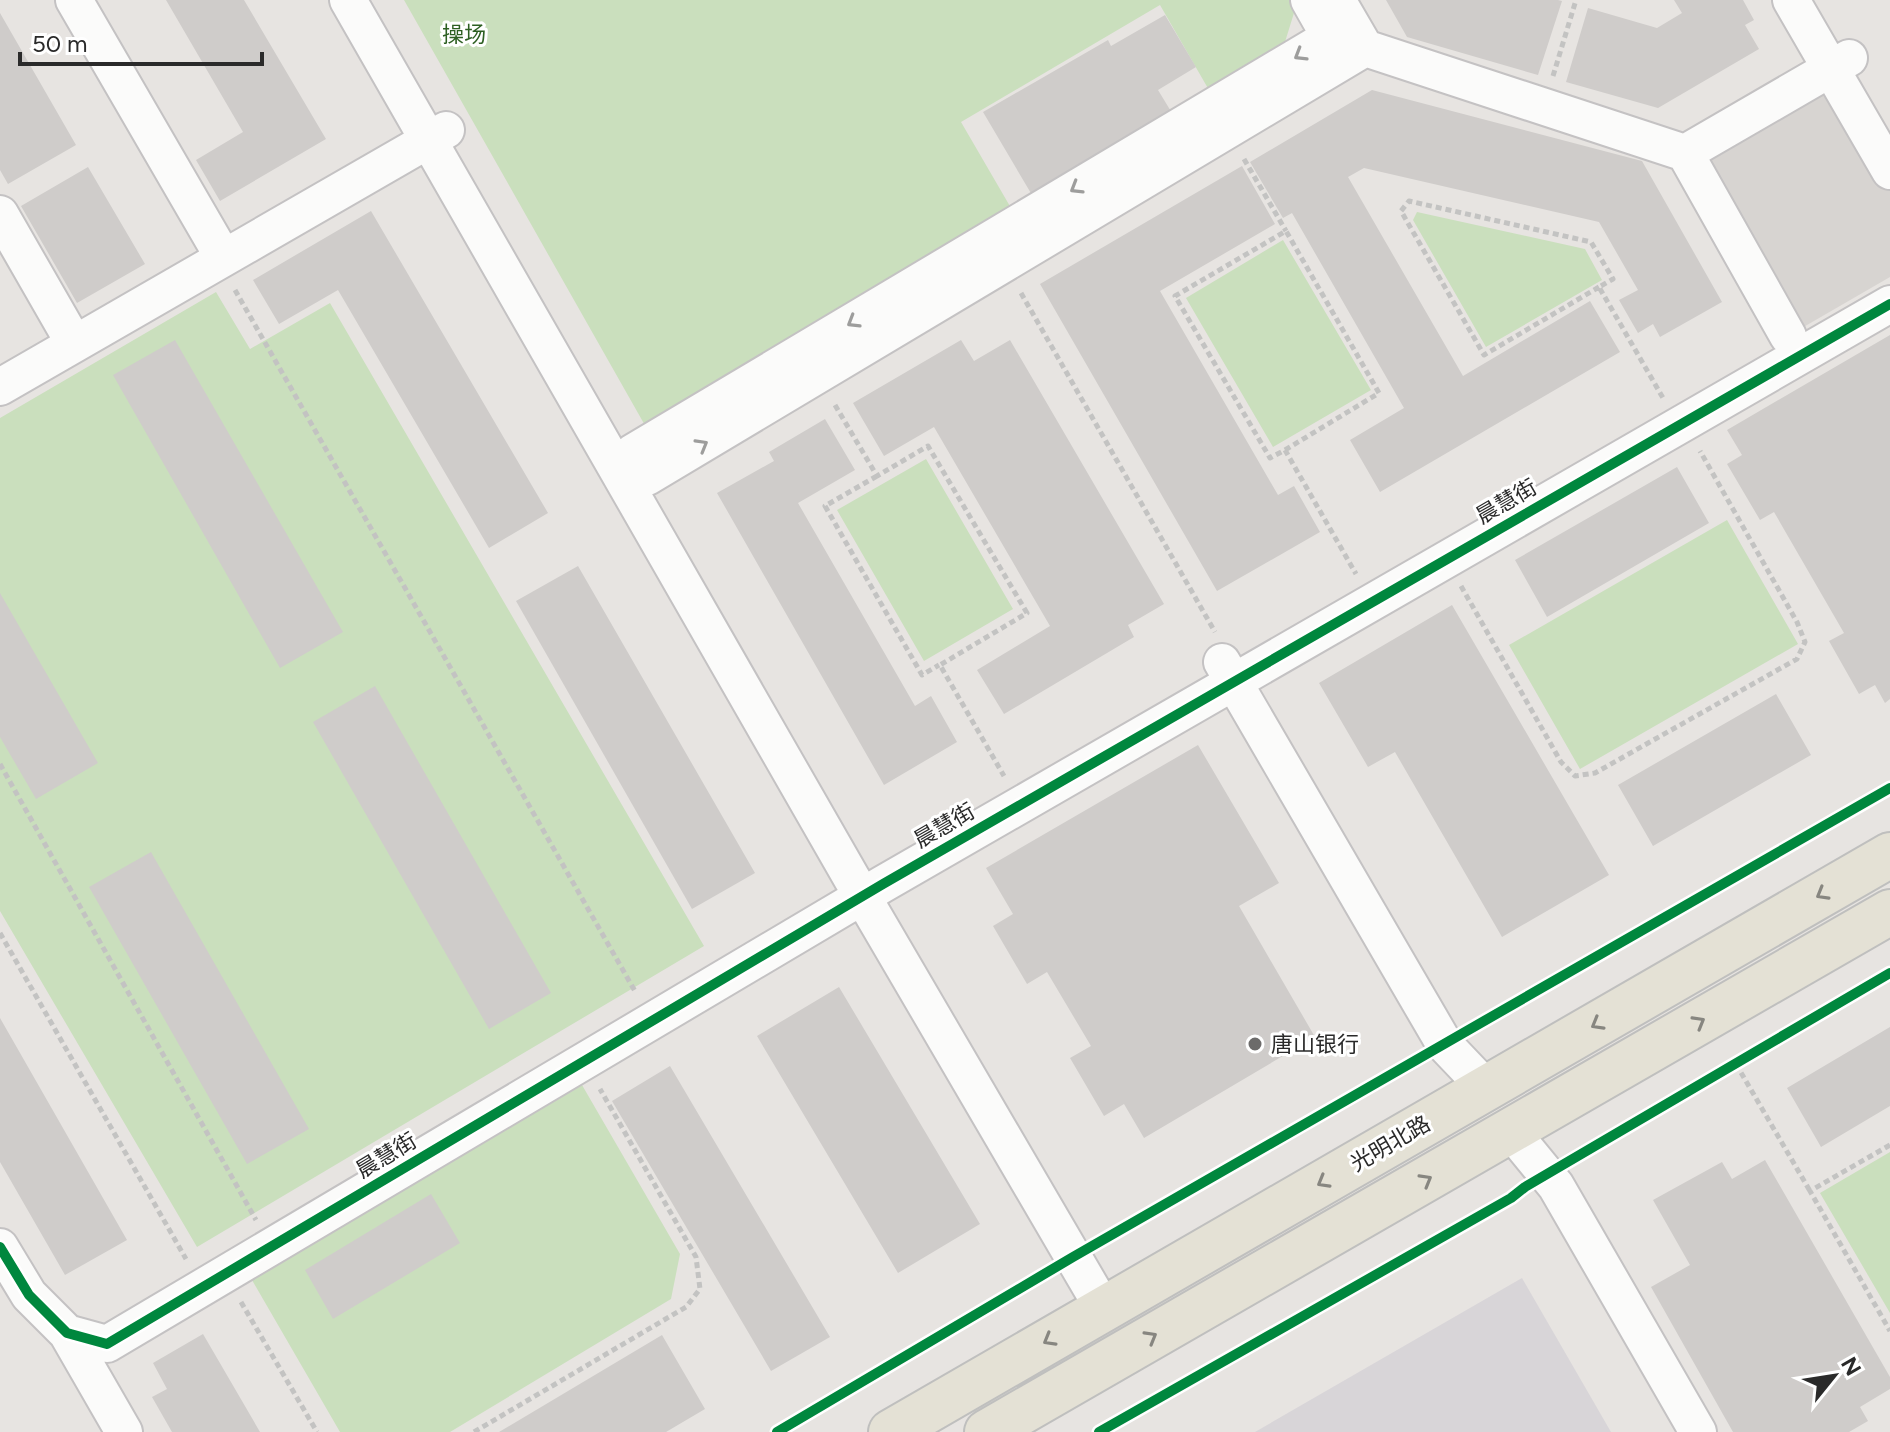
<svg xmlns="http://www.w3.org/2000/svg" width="1890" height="1432" viewBox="0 0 1890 1432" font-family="Figtree,'Noto Sans SC',sans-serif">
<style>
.industrial{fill:#d8d5d8}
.green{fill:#cadfbd}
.plaza{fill:#d7d4d1}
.building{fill:#cfccca}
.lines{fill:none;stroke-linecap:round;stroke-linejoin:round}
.minor-casing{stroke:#c4c2c3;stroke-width:40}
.major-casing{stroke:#bfbfbe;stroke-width:48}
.path{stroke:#c3c3c2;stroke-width:5;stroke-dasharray:6 4;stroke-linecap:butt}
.minor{stroke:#fbfbfa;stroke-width:36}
.major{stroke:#e4e1d5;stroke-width:44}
.cycleway-casing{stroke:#fff;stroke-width:15}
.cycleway{stroke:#00873e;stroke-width:10}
.oneway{stroke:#9d9d9c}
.oneway2{stroke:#878680}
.poi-dot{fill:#6c6b6a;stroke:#fff;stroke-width:3}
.labels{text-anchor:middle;stroke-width:6;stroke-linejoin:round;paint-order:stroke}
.park-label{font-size:22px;fill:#2d5f22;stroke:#fff}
.street-label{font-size:22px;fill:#2a2a2a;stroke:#fff}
.poi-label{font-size:22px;fill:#2a2a2a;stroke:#fff;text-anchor:start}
</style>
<rect width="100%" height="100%" fill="#e7e4e1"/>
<!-- industrial -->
<path class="industrial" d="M1522,1278L1611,1432H1255Z"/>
<!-- green -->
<path class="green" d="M404,0H1298L1276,71L1217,104L1160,5L961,122L1018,220L651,436Z
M1417,212L1585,249L1602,280L1486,347L1413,220Z
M1283,240L1371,390L1273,447L1186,298Z
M216,292L250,349L330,303L704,946L197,1247L0,911V418Z
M926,459L1013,609L924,661L837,510Z
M1727,520L1798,644L1580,769L1509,645Z
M582,1085L680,1254L671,1299L450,1432H340L252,1280Z
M1890,1152V1313L1820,1193Z"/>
<!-- plaza -->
<path class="plaza" d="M1830,69L1890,171V277L1788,336L1685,153Z"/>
<!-- building -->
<path class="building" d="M166,0H244L326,139L220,201L196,160L243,132Z
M1386,0H1558L1562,1L1538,75L1407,37Z
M1674,0H1743L1754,20L1745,25L1759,49L1658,108L1566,82L1588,8L1657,28L1682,13Z
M0,13L76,145L8,184L0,170Z
M1165,15L1196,67L1158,90L1172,113L1032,195L983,112L1108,40L1111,46Z
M1372,90L1642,161L1722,302L1660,337L1653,324L1638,333L1619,300L1638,290L1599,222L1364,168L1348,177L1463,376L1590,301L1620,352L1380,492L1350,440L1404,408L1292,213L1283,218L1250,162Z
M1242,166L1275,224L1160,291L1278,495L1294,486L1320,532L1217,591L1040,284Z
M88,167L145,264L77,303L21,206Z
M371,211L548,513L489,548L338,290L279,324L253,280Z
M1890,335V699L1885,703L1875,685L1859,694L1829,641L1844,633L1774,512L1760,520L1727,464L1742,455L1727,430Z
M175,340L343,632L280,668L113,375Z
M961,340L974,361L1010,340L1164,604L1128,625L1134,637L1004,714L977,670L1050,626L934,427L884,456L853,403Z
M825,419L855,470L798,503L915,706L931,696L957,742L884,785L717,493L774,461L769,452Z
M1677,467L1709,523L1547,617L1515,560Z
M578,566L755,873L692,909L516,601Z
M0,593L98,763L36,799L0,737Z
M1452,605L1609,875L1502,937L1395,752L1368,767L1319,683Z
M375,686L551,993L489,1029L313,722Z
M1776,694L1811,755L1653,846L1618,785Z
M1198,745L1279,883L1239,906L1315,1037L1144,1138L1124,1104L1104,1116L1070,1058L1091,1046L1047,972L1027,984L993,926L1013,914L986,868Z
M151,852L309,1129L247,1164L89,887Z
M839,987L980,1224L898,1273L757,1036Z
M0,1018L127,1240L65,1275L0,1162Z
M1890,1027V1106L1821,1147L1787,1088Z
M670,1066L830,1337L771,1371L612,1101Z
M1765,1160L1890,1377V1389L1860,1407L1868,1421L1849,1432H1733L1651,1287L1690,1265L1653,1200L1722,1162L1732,1179Z
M431,1194L460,1243L333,1319L305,1270Z
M203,1334L260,1432H172L152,1397L167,1389L153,1363Z
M662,1335L705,1409L666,1432H499Z"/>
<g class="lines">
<!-- minor casing -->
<g class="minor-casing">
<path id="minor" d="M74,0L215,243
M348,0L851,877L1103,1308
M1309,0L1330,37L632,453L621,476L647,477L1365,48L1337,0
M1791,0L1890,171
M1365,48L1685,153L1788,336
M1685,153L1849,58
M0,214L66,329
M0,387L446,130
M1222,662L1445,1045L1486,1088
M1511,1131L1556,1186L1698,1432
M0,1247L29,1295L67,1333L107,1344L883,884L1890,304
M67,1333L124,1432"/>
</g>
<!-- major casing -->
<g class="major-casing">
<path id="major" d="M891,1432L1890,855
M987,1432L1890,912"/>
</g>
<!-- path -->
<path class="path" d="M1553,76L1576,0
M1244,159L1286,231
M1599,287L1484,355L1401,211L1409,201L1591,242L1613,279L1599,287L1663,398
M235,290L636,993
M1021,293L1215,632
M835,405L877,476L928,446L1027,613L940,665L1004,776
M1285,450L1379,393L1286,231L1175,296L1270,458L1285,450L1356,574
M877,476L825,506L922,675L939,665
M1461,586L1561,762L1575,776L1595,773L1797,659L1805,642L1797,622L1700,451
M0,764L256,1220
M0,933L186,1259
M1736,1064L1810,1191
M1890,1145L1810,1191L1890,1331
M241,1302L317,1432
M474,1432L686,1307L700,1289L696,1257L600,1089"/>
<!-- minor -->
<use href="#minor" class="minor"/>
<!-- major -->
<use href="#major" class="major"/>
<!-- cycleway casing -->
<g class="cycleway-casing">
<path id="cycleway" d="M0,1247L29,1295L67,1333L107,1344L883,884L1890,304
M777,1432L1073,1257L1890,788
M1099,1432L1511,1198L1525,1187L1890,973"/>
</g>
<!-- cycleway -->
<use href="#cycleway" class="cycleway"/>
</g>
<!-- one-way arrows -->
<defs><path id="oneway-chevron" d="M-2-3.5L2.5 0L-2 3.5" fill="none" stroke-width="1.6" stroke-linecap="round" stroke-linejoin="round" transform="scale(2)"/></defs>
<g class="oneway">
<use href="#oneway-chevron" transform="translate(1300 55) rotate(149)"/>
<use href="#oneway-chevron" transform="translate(1076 188) rotate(149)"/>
<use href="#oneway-chevron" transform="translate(853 322) rotate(149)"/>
<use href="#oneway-chevron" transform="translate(702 445) rotate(-30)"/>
</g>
<g class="oneway2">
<use href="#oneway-chevron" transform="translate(1822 894) rotate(150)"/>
<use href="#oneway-chevron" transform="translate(1699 1022) rotate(-30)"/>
<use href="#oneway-chevron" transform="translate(1597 1024) rotate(150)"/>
<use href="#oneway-chevron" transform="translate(1426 1180) rotate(-30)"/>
<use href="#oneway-chevron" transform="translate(1323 1182) rotate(150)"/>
<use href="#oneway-chevron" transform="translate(1151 1337) rotate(-30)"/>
<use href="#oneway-chevron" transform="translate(1049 1340) rotate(150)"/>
</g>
<!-- markers -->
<circle class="poi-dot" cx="1255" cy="1044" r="8"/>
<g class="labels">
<!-- park labels -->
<g class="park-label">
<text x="464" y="42">操场</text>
</g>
<!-- street labels -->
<g class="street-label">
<text transform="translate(1506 501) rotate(-30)" y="8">晨慧街</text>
<text transform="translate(944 825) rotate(-30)" y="8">晨慧街</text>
<text transform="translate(1390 1143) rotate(-30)" y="8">光明北路</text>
<text transform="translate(386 1155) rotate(-31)" y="8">晨慧街</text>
</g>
<!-- poi labels -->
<g class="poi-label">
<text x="1271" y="1052">唐山银行</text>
</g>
</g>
<!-- north arrow -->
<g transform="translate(1834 1376) rotate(60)" stroke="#ffffff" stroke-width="6" paint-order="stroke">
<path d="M0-6L14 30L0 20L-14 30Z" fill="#2a2a2a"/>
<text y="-12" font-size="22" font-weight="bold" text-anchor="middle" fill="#2a2a2a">N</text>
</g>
<!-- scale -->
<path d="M20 52v12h242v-12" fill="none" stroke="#2a2a2a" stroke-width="4"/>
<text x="32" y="52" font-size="24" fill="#2a2a2a" stroke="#ffffff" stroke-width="6" paint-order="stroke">50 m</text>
</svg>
